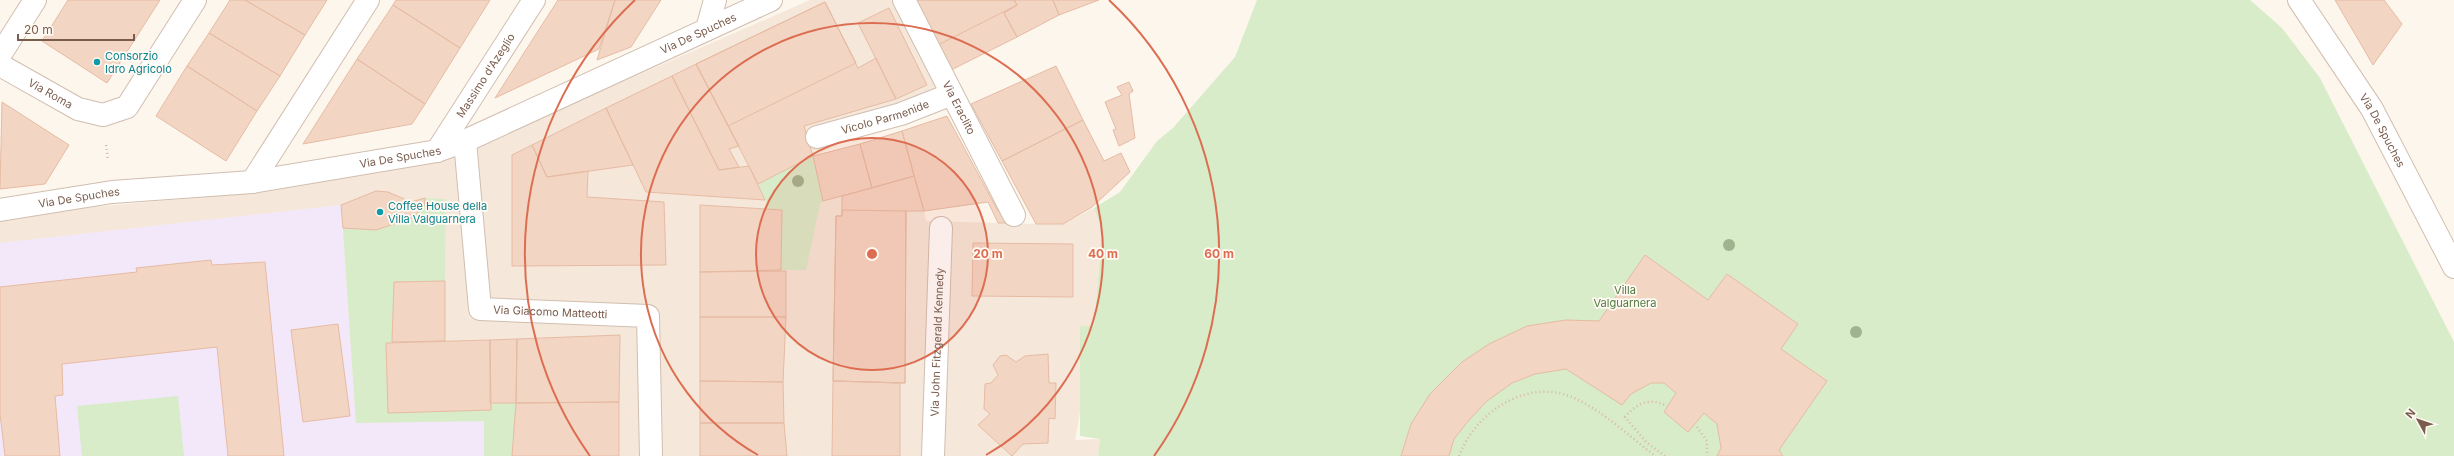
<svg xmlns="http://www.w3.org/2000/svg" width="2454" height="456" viewBox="0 0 2454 456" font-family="Inter,sans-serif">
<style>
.residential{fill:#f5e8da}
.education{fill:#f3e8fa}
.green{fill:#d8ecc9}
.building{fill:#f3d5c3;stroke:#e6bba3}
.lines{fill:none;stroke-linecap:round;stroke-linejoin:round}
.minor-casing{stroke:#d1beb0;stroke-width:24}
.tertiary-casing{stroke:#d1beb0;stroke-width:24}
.path{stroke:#d9b8a5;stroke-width:2.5;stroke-dasharray:1 3;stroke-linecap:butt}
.minor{stroke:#fff;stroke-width:22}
.tertiary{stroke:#fff;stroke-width:22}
.tree{fill:#a0b28e}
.ring{fill:none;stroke:#dc6d51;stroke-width:2}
.culture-dot{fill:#0f9aa8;stroke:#fffaf3;stroke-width:1.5}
.labels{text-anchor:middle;stroke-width:3.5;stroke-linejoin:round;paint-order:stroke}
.street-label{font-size:11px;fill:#7a5c4d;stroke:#fffaf3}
.culture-label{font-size:11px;fill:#0d838f;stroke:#fffaf3;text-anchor:start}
.park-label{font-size:11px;fill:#537a41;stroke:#fffaf3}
.centre{fill:#dc6d51;stroke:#fffaf3;stroke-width:2}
.ring-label{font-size:12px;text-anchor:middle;font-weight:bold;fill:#dc6d51;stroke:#fffaf3;stroke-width:3.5;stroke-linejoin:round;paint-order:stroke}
</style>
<rect width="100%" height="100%" fill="#fdf6ec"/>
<!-- residential -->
<path class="residential" d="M810,0H895L944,97L813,156L823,201L842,196L924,211L926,221L1036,224H1063L1094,208L1102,231L1094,326H1080V412L1075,440L1100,439L1098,456H0V215L227,195L439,162Z"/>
<!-- education -->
<path class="education" d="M341,205L356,423L484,421V456H0V243Z"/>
<!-- green -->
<path class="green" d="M1257,0H2250L2282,28L2320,78L2454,342V456H1098L1100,439L1080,436V326H1094L1102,231L1094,208L1120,192L1157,141L1173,128L1235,57Z
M813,156L823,201L820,204L806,270H781L782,210L769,209L758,184Z
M425,198L446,199L445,281L394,282L392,342L386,343L388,413L490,410V403H516L512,456H484V421L356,423L343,228C367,231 420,228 425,198Z
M178,396L184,456H82L77,406Z"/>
<!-- building -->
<path class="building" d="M68,0H160L107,83L42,41Z
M230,0H245L305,35L280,76L209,33Z
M245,0H327L305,35Z
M396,0H490L460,48L393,5Z
M558,0H615L599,49L495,98Z
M615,0H661L631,47L597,60Z
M912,0H1014L1017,5L1004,13L1017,37L949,71Z
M912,0H1014L1017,5L936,46Z
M1014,0H1053L1059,15L1017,37L1004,13L1017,5Z
M1053,0H1099L1059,15Z
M2335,0H2384L2402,24L2373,65Z
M825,2L858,68L876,58L896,99L804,126L813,156L758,184L696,64Z
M825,2L856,63L728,126L696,64Z
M393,5L460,48L425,104L357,59Z
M889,8L927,85L896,99L858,23Z
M209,33L280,76L257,111L187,66Z
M357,59L425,104L412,124L303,144Z
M696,64L739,146L729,149L739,167L719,170L672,76Z
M187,66L257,111L226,161L156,116Z
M1056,66L1083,120L1002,161L971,104Z
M672,76L719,170L749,166L765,200L646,192L606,108Z
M1129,82L1133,91L1129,94L1135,138L1119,146L1113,130L1116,129L1105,102L1122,95L1117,87Z
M2,102L69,145L45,184L0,189Z
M606,108L633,165L547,177L532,145Z
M947,116L998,211L1008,210L1011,223H998L988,202L924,211L902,131Z
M1083,120L1104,161L1121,153L1130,172L1092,207L1063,224H1036L1002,161Z
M902,131L914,176L872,188L860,144Z
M860,144L872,188L823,201L813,156Z
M532,145L547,177L588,171L587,197L664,202L666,265L512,266V155Z
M914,176L924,211H906L905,383L833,381L836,216H842V196Z
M376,191L388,192L411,202L425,198L424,207L412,218L376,230L343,228L341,205Z
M700,205L782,210L781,270L700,272Z
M842,210L906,211L905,383L833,381L836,216H842Z
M973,243L1073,244V297L972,296Z
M1645,255L1708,300L1727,274L1798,324L1781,349L1827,381L1779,450L1783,456H1717L1721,448L1717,424L1704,413L1688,432L1664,412L1676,393L1664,383H1651L1631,394L1622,405L1566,369L1535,374L1512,383L1487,401L1469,420L1454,439L1449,456H1401L1411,424L1430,394L1462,362L1489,344L1527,326L1566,320L1599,321Z
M211,260L212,265L265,262L284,456H228L217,347L62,364L63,395L55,396L60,456H5L0,414V287L137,272L136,268Z
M786,271V317H700V272Z
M445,281V341L392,342L394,282Z
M700,317H786L783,382L700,381Z
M338,324L350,416L303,422L291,330Z
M620,335L619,402L516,403L517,339Z
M517,339L516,403H490V340Z
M490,340L491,410L388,413L386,343Z
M1048,354L1049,383H1056L1055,419L1049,418L1048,443L1023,444L1012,456L978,425L990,414L984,409L985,384L991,383L998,375L993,365L1000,356L1006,355L1016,362L1025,356Z
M700,381L783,382L784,423H700Z
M833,381L900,383V456H832Z
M619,402V456H512L516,403Z
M700,423H784L787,456H700Z"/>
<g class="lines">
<!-- minor casing -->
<g class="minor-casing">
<g id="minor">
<path id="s1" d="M904,0L1014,215"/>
<path d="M707,29L715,0"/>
<path d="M0,55L35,0"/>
<path id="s2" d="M0,65L78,109L103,115L127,107L195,0"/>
<path id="s3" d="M817,137L901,114L952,94"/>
<path id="s4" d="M465,141L480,309L648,316L651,456"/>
<path id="s5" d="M437,151L534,0"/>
<path d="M252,182L368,0"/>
<path id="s6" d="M0,210L112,192L252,182L437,151L465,141L771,0"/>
<path id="s7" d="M933,456L941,228"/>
</g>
</g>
<!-- tertiary casing -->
<g class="tertiary-casing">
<g id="tertiary">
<path id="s8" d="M2299,0L2372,109L2454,267"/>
</g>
</g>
<!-- path -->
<path class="path" d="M106,145L108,160
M1697,427L1707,441V456
M1459,456C1475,413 1526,378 1572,397C1602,410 1629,436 1655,456
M1665,456L1646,442L1625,417C1637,403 1649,397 1667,406"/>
<!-- minor -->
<use href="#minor" class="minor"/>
<!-- tertiary -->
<use href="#tertiary" class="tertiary"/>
</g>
<!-- trees -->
<g class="tree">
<circle cx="798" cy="181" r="6"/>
<circle cx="1729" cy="245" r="6"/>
<circle cx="1856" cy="332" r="6"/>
</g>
<!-- distance rings -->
<circle cx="872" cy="254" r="116" fill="#dc6d51" fill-opacity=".12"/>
<g class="ring">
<circle cx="872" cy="254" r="116"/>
<path d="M758 455A231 231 0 1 1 986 455"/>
<path d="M590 456A347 347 0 0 1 635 0M1109 0A347 347 0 0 1 1154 456"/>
</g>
<!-- markers -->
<g class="culture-dot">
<circle cx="97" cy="62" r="4"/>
<circle cx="380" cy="212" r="4"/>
</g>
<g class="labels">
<!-- street labels -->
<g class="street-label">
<text dy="4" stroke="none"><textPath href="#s6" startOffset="728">Via De Spuches</textPath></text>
<text dy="4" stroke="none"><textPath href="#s5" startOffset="90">Massimo d'Azeglio</textPath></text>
<text dy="4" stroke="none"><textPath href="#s2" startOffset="58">Via Roma</textPath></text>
<text dy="4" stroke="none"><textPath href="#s1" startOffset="121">Via Eraclito</textPath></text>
<text dy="4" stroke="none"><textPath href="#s3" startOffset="71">Vicolo Parmenide</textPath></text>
<text dy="4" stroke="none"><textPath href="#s8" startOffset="155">Via De Spuches</textPath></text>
<text dy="4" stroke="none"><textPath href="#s6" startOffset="404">Via De Spuches</textPath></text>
<text dy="4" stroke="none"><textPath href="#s6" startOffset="80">Via De Spuches</textPath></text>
<text dy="4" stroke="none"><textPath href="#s4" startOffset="239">Via Giacomo Matteotti</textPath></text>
<text dy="4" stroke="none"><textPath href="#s7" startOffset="114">Via John Fitzgerald Kennedy</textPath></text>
</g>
<!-- culture labels -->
<g class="culture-label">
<text x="105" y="60">Consorzio<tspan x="105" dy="13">Idro Agricolo</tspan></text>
<text x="388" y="210">Coffee House della<tspan x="388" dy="13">Villa Valguarnera</tspan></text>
</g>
<!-- park labels -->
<g class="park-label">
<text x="1625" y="294">Villa<tspan x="1625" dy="13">Valguarnera</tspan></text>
</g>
</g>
<circle cx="872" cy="254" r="6" class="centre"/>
<g class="ring-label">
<text x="988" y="258">20 m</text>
<text x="1103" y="258">40 m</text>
<text x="1219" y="258">60 m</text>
</g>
<!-- north arrow -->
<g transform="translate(2418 420) rotate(310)" stroke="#fffaf3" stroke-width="3" paint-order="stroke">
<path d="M0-3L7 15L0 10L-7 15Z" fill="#7a5c4d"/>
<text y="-6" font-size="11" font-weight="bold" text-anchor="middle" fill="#7a5c4d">N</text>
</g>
<!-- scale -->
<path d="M18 34v6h116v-6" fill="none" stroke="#7a5c4d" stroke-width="2"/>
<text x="24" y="34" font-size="12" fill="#7a5c4d" stroke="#fffaf3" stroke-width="3" paint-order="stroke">20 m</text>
</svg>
